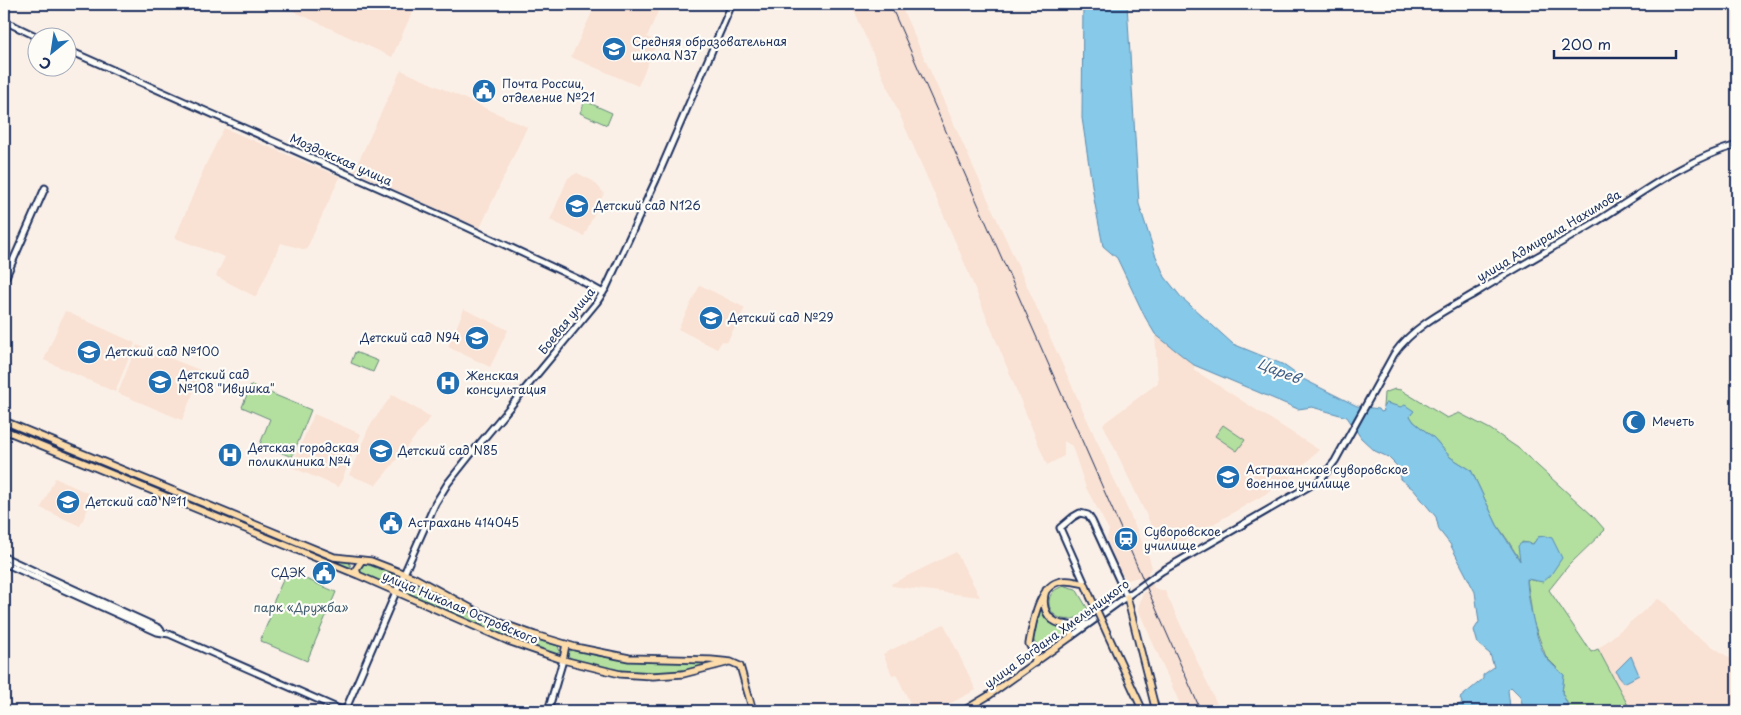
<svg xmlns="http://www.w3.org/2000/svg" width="1741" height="715" viewBox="0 0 1741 715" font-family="'Playpen Sans',sans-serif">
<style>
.built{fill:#f9e1d3}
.green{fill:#b3e09f;stroke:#67887e}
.water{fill:#87c9e8;stroke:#5c8bb1}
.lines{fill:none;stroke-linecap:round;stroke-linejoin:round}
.secondary-casing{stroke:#1b2f5e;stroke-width:9}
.primary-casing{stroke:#1b2f5e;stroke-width:9}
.secondary{stroke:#fdfcf7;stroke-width:5}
.primary{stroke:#fddcac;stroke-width:5.5}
.rail{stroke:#1b2f5e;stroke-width:1}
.primary-bridge-casing{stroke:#1b2f5e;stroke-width:9;stroke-linecap:butt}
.primary-bridge{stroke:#fddcac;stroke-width:5.5}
.labels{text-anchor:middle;stroke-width:4.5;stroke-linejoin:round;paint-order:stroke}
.poi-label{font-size:12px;fill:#1b2f5e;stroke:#fdfcf7;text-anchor:start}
.street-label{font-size:12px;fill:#1b2f5e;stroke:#fdfcf7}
.park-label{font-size:12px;fill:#415b6e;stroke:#fdfcf7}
.water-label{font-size:14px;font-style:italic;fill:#3b5d87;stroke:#fdfcf7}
</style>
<rect width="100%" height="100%" fill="#fbf0e7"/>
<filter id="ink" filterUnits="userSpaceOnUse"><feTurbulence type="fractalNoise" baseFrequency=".02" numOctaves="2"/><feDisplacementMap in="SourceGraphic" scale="10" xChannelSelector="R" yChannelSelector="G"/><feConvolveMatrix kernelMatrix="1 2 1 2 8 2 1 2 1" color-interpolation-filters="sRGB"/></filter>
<g filter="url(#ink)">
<!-- built -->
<path class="built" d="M278,4H416L392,57Z
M596,4H661L647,37L657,42L638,86L571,57Z
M851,4H900L1149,557L1152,568L1148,572L1154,588L1165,591L1220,711H1183L1138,609L1142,595L1146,591L1139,577L1127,580L1119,570L1107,539L1109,530L1086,488L1072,446L1064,441V456L1047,465L962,257Z
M401,70L527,127L480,228L354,171Z
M224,128L340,177L306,250L281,243L256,297L216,276L225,257L175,238L206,164Z
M577,173L593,181L604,193L584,236L550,220L568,178Z
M700,285L745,308L727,343L722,341L717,349L678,329Z
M464,309L508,330L490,367L448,347Z
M65,311L135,343L115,392L44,360Z
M1155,334L1194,365V370L1319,450L1283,484L1164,552L1103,424L1158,383Z
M137,345L202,371L182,420L118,393Z
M392,395L431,417L376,485L349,475L369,427Z
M314,414L361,434L339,487L291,467Z
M55,478L94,496L80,526L41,508Z
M956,552L980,597L892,586L891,584Z
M1658,599L1665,603L1688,630L1737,663V711H1631L1598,649Z
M944,624L976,690L935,711H914L896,674L892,675L883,654Z"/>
<!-- green -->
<path class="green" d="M585,101L612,113L607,125L580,113Z
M355,352L378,361L373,372L351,363Z
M251,385L311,410L292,457L260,444L270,419L242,407Z
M1395,389L1401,390L1447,418L1459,413L1490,429L1518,448L1592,515L1605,530L1569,565L1549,590L1591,652L1598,649L1631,711H1571L1562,693L1564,675L1546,657L1533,621L1527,579L1536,581L1545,536L1538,537L1533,544L1522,542L1521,562L1507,539L1497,525L1471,470L1450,457L1434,438L1414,422L1410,416L1413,411L1386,403L1383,407L1384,393Z
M4,423L209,508L210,511L208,512L4,428Z
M1223,425L1245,440L1237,451L1215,436Z
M217,511L333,559L349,562L351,567L349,569L216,515Z
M363,563L393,574L396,579L395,584L389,586L360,574L358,567Z
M287,571L336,592L307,661L260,641L274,608L272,605Z
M409,582L472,613L533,639L558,646L560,652L556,654L509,639L405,593L403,587L405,584Z
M1065,586L1076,589L1089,611C1053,638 1033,592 1065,586Z
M1041,606H1042C1045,624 1054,621 1066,630L1065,633L1042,650L1037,647L1033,639Z
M573,650L599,656L635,661L707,662L709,665L683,672H620L571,659L568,655L569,651Z"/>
<!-- water -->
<path class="water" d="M1083,4H1127L1139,204L1155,254L1165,277L1181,297L1233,344L1282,364L1303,379L1357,406L1379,409L1381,412L1384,411L1383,407L1386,403L1401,407L1405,405L1414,411L1410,416L1414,422L1434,438L1450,457L1471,470L1497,525L1520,561L1518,546C1522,541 1527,543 1533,544L1538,537L1545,536L1552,538L1562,558L1550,576L1543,582L1527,579C1527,596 1537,646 1547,659C1552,665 1559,670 1564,675L1562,693L1571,711H1524L1520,696L1511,687L1508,690L1510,707L1505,711H1449L1462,703L1460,698L1483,679V675L1494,667L1490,654L1478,644L1474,630L1479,622L1475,592L1450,544L1439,530L1436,517L1413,489L1400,479L1399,468L1388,457L1375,451L1361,438L1347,417L1312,407L1298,409L1194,365L1155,334L1145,317L1117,258L1103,246L1094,199L1082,118Z
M1631,656L1639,675L1624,683L1619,677L1616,671Z"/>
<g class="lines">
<!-- secondary casing -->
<g class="secondary-casing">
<path id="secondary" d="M4,21L40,38
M68,50L458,223L580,280L603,293
M4,281L45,188
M4,557L159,628L162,632
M4,563L157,632L169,634L344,711
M1085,584L1060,528L1073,517L1080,513L1088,515L1092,521L1127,597
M1064,624L1074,626L1087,624
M1072,636L1162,571L1320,480L1335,461L1394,354C1414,325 1450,308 1479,291C1516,268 1554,247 1591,225C1638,196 1683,160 1737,145
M345,711L396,592L435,504L448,483L471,454L597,302L606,288L656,180L732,4
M548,711L563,660"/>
</g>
<!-- primary casing -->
<g class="primary-casing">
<path id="primary" d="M4,421L334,557L371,561L415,578L474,610L504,624L535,635L575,647L629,658L711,660L731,662L740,666L753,711
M4,430L358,575L508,641L563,660L620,674L653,676L683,674L726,663
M358,575L356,569L362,560
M1127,597L1156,711
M563,660L566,644
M1036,663L1034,653L1029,644C1032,626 1038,588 1058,582C1067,579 1076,582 1085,584L1090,596
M963,711L988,696L1072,636L1068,627C1064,624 1060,624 1056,622C1044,616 1042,602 1046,590"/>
</g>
<!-- secondary -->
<use href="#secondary" class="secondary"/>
<!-- primary -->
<use href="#primary" class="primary"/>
<!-- rail -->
<path class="rail" d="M890,4L1201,711"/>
<!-- primary-bridge casing -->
<g class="primary-bridge-casing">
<path id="primary-bridge" d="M1090,596L1143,711"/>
</g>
<!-- primary-bridge -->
<use href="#primary-bridge" class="primary-bridge"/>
</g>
</g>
<!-- icons -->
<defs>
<g id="school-disc" transform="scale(1.25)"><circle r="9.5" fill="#1f6fb2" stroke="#fdfcf7"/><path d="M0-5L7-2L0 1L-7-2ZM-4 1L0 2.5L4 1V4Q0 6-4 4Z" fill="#fff"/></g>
<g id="civic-disc" transform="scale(1.25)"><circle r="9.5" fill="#1f6fb2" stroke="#fdfcf7"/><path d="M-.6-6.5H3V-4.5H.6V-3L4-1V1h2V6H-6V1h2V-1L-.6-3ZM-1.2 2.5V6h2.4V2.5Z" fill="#fff"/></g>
<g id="hospital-disc" transform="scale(1.25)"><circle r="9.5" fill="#1f6fb2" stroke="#fdfcf7"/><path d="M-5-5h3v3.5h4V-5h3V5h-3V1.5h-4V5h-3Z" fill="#fff"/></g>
<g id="mosque-disc" transform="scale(1.25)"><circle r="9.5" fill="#1f6fb2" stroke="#fdfcf7"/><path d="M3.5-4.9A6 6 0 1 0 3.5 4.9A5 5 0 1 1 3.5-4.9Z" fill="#fff"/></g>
<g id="university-disc" transform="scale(1.25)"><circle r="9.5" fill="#1f6fb2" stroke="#fdfcf7"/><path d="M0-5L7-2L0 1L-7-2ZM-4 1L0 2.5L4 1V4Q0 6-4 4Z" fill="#fff"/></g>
<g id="station-disc" transform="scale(1.25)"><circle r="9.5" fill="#1f6fb2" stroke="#fdfcf7"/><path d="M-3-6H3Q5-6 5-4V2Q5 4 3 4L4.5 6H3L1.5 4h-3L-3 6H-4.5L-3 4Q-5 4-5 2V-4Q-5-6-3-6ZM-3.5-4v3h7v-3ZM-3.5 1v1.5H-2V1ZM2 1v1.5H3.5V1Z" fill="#fff"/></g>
</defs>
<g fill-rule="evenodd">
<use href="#school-disc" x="614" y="49"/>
<use href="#civic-disc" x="484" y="91"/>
<use href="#school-disc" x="577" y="206"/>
<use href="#school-disc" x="711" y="318"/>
<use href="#school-disc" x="477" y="338"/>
<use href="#school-disc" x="89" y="352"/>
<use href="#school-disc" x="160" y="382"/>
<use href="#hospital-disc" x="448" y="383"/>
<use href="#mosque-disc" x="1634" y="422"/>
<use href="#school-disc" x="381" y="451"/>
<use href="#hospital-disc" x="230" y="455"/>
<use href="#university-disc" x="1228" y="477"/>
<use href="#school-disc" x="68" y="502"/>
<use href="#civic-disc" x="391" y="523"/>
<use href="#station-disc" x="1126" y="539"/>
<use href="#civic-disc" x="324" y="573"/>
</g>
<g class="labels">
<!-- poi labels -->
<g class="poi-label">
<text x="632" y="46">Средняя образовательная<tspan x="632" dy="14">школа N37</tspan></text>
<text x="502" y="88">Почта России,<tspan x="502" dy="14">отделение №21</tspan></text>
<text x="594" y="210">Детский сад N126</text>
<text x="728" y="322">Детский сад №29</text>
<text x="460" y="342" text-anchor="end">Детский сад N94</text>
<text x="106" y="356">Детский сад №100</text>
<text x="178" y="379">Детский сад<tspan x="178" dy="14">№108 "Ивушка"</tspan></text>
<text x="466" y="380">Женская<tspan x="466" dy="14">консультация</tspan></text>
<text x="1652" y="426">Мечеть</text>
<text x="248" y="452">Детская городская<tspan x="248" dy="14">поликлиника №4</tspan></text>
<text x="398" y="455">Детский сад N85</text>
<text x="1246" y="474">Астраханское суворовское<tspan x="1246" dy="14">военное училище</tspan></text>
<text x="86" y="506">Детский сад №11</text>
<text x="408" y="527">Астрахань 414045</text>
<text x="1144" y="536">Суворовское<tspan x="1144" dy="14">училище</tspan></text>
<text x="306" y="577" text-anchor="end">СДЭК</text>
</g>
<!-- street labels -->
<g class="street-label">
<text transform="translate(341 160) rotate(24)" y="4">Моздокская улица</text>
<text transform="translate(1549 236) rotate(-31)" y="4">улица Адмирала Нахимова</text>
<text transform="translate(567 321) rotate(-51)" y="4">Боевая улица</text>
<text transform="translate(460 608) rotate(23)" y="4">улица Николая Островского</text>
<text transform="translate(1057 634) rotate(-36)" y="4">улица Богдана Хмельницкого</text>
</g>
<!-- park labels -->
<g class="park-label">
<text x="301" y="612">парк «Дружба»</text>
</g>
<!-- water labels -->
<g class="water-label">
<text transform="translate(1279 371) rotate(22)" y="5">Царев</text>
</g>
</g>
<!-- margin -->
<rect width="1741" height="715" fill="none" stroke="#fdfcf7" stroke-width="20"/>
<rect x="10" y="10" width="1721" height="695" fill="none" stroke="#1b2f5e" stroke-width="2" filter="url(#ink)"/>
<!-- north arrow -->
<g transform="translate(52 52) rotate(210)"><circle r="24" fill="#fdfcf7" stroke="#a3aaba"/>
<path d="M0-4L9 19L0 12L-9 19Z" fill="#1f6fb2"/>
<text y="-8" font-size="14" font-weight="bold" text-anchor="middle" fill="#1b2f5e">С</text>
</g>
<!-- scale -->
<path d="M1554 50v8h122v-8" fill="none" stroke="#1b2f5e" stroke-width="2.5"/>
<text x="1561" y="50" font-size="15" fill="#1b2f5e" stroke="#fdfcf7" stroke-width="4" paint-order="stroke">200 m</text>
</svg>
